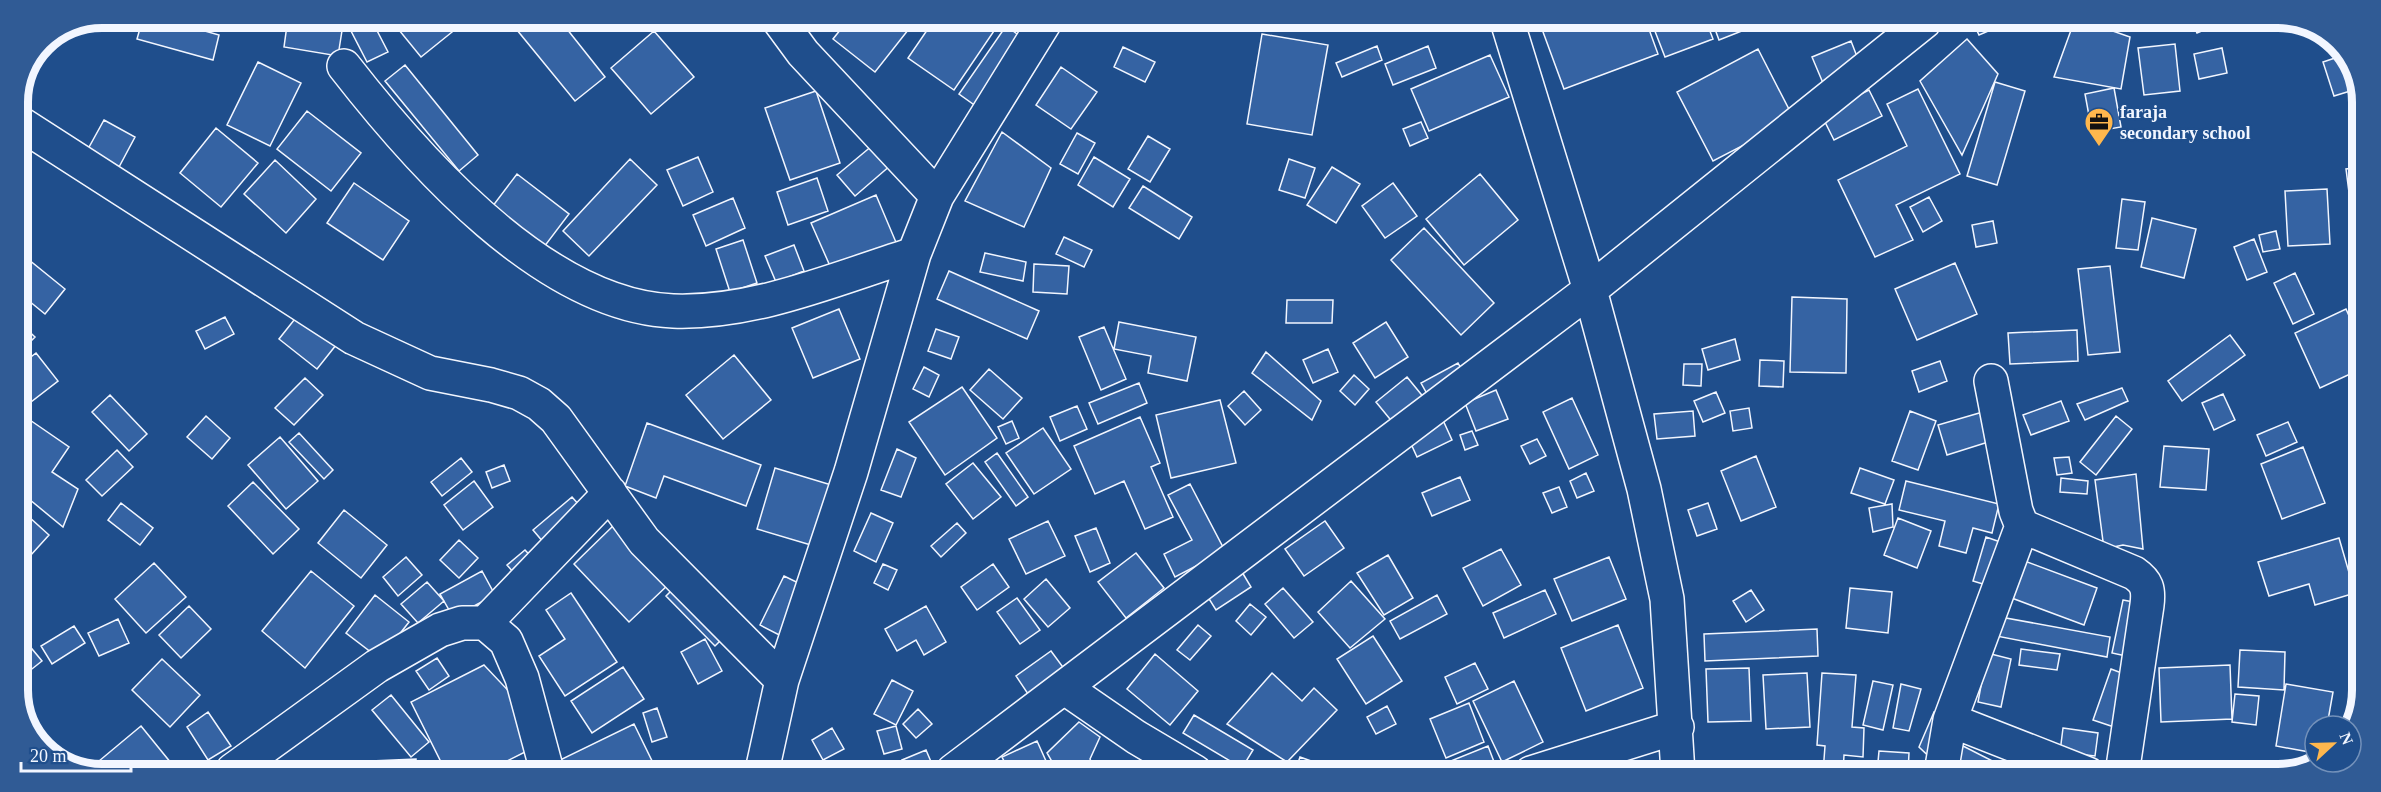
<svg xmlns="http://www.w3.org/2000/svg" width="2381" height="792" viewBox="0 0 2381 792" font-family="Georgia,serif">
<style>
.building{fill:#3563a3;stroke:#f2f6ff;stroke-width:1.5}
.lines{fill:none;stroke-linecap:round;stroke-linejoin:round}
.minor-casing{stroke:#f2f6ff;stroke-width:36}
.minor{stroke:#1f4e8c;stroke-width:33}
.labels{text-anchor:middle;stroke-width:4.5;stroke-linejoin:round;paint-order:stroke}
.poi-label{font-size:18px;font-weight:bold;fill:#f2f6ff;stroke:#1f4e8c;text-anchor:start}
.rim{fill:none;stroke:#f2f6ff;stroke-width:8}
</style>
<rect width="100%" height="100%" fill="#1f4e8c"/>
<!-- building -->
<path class="building" d="M143,18H159L219,35L213,60L137,39Z
M240,18H265L257,30Z
M288,18H344L338,56L284,47Z
M371,19L388,52L367,62L350,29Z
M390,19H465L467,20L421,57Z
M530,19H559L605,77L575,101L517,30Z
M849,19L916,20L875,72L833,39Z
M934,20H984L996,28L954,90L908,58Z
M1539,21H1646L1658,54L1564,89Z
M1651,21H1706L1713,39L1665,57Z
M1712,21H1767L1719,40Z
M1973,22H2007V23L1979,35Z
M2074,22H2087L2130,37L2121,89L2054,77Z
M2192,22H2223L2197,33Z
M1006,26L1027,41L980,109L959,94Z
M654,31L694,77L651,114L611,68Z
M1262,34L1328,45L1312,135L1247,124Z
M2328,38L2344,50L2334,53Z
M1967,39L1998,74L1962,155L1920,81Z
M1851,41L1861,67L1823,83L1812,57Z
M2175,44L2180,91L2144,95L2138,48Z
M1377,46L1382,60L1342,77L1336,63Z
M1428,46L1436,68L1393,85L1385,64Z
M1123,47L1155,62L1145,82L1114,67Z
M2222,48L2227,73L2199,79L2194,54Z
M1758,49L1794,119L1713,161L1677,92Z
M2347,54L2360,88L2334,96L2323,62Z
M1490,55L1509,97L1429,131L1411,89Z
M258,62L301,83L270,146L227,125Z
M405,65L478,155L459,171L385,81Z
M1061,67L1097,92L1071,129L1036,105Z
M1995,82L2025,91L1997,185L1967,176Z
M2114,88L2121,127L2092,132L2085,94Z
M1918,89L1960,174L1896,205L1913,240L1875,257L1838,180L1907,146L1887,104Z
M1869,90L1882,116L1834,140L1821,114Z
M816,91L840,163L790,180L765,108Z
M307,111L361,153L331,191L277,149Z
M104,120L135,137L119,167L88,149Z
M1421,122L1428,138L1410,146L1403,129Z
M216,128L258,163L221,207L180,173Z
M1002,132L1051,168L1024,227L965,201Z
M1077,133L1095,143L1078,174L1060,164Z
M1148,136L1170,149L1150,182L1128,169Z
M873,145L891,165L855,196L837,175Z
M698,157L713,192L683,206L667,170Z
M1094,157L1130,179L1113,207L1078,185Z
M630,159L657,185L589,256L563,231Z
M1289,159L1315,168L1305,198L1279,190Z
M275,160L316,199L286,233L244,194Z
M1332,167L1360,184L1336,223L1307,205Z
M2362,167V223L2353,224L2346,169Z
M517,174L569,214L544,247L492,207Z
M1480,174L1518,220L1464,265L1426,219Z
M817,178L828,211L788,225L777,192Z
M354,183L409,221L383,260L327,223Z
M1393,183L1417,216L1385,238L1362,206Z
M1143,186L1192,217L1179,239L1129,208Z
M2327,189L2330,244L2288,246L2285,191Z
M876,195L898,247L834,275L811,223Z
M1929,197L1942,221L1923,232L1910,207Z
M733,198L745,228L706,246L693,215Z
M2122,199L2145,202L2138,250L2116,248Z
M2152,218L2196,229L2184,278L2141,267Z
M1993,221L1997,243L1976,247L1972,225Z
M1424,228L1494,303L1461,335L1391,260Z
M2276,231L2280,249L2263,252L2259,235Z
M1064,237L1092,250L1084,267L1056,254Z
M2254,239L2267,272L2247,280L2234,247Z
M743,240L757,283L730,292L716,249Z
M794,245L804,271L776,282L765,256Z
M18,251L65,289L45,314L18,292Z
M985,253L1026,262L1023,281L980,272Z
M1955,263L1977,314L1917,340L1895,289Z
M1034,264L1069,266L1067,294L1033,292Z
M2110,266L2120,352L2088,355L2078,269Z
M949,271L1039,311L1027,339L937,299Z
M2295,273L2314,314L2293,324L2274,283Z
M1792,297L1847,299L1846,373L1790,372Z
M1287,300H1333L1332,323H1286Z
M839,309L860,359L813,378L792,328Z
M2346,309L2361,343V369L2320,388L2295,333Z
M302,310L340,340L317,369L279,339Z
M225,317L234,334L205,349L196,331Z
M1119,322L1196,337L1187,381L1148,373L1151,356L1114,349Z
M1386,322L1408,357L1375,378L1353,343Z
M21,324L35,337L18,354V328Z
M1104,327L1126,379L1101,390L1079,337Z
M936,329L959,337L951,359L928,351Z
M2077,330L2078,361L2010,364L2008,333Z
M2230,335L2245,355L2182,401L2168,381Z
M1735,339L1740,360L1708,370L1702,349Z
M1328,349L1338,372L1313,383L1303,360Z
M1266,352L1321,401L1312,420L1252,373Z
M36,353L58,381L18,412V367Z
M734,355L771,400L723,439L686,395Z
M1760,360L1784,361L1783,387L1759,386Z
M1940,361L1947,381L1919,392L1912,371Z
M1458,363L1468,381L1431,401L1421,383Z
M1684,364H1702L1701,386L1683,385Z
M924,367L939,375L929,397L913,389Z
M989,369L1022,398L1003,419L970,390Z
M1354,375L1369,389L1355,405L1340,391Z
M1407,377L1425,399L1394,424L1376,402Z
M305,378L323,395L294,425L275,408Z
M1139,383L1147,403L1098,424L1089,403Z
M962,387L997,438L945,475L909,422Z
M2122,388L2128,401L2085,420L2077,404Z
M1496,390L1508,419L1476,431L1465,403Z
M1244,391L1261,410L1245,425L1228,406Z
M1716,392L1725,413L1703,422L1694,401Z
M2223,394L2235,420L2214,430L2202,403Z
M110,395L147,434L129,451L92,412Z
M1572,398L1598,455L1569,469L1543,412Z
M1220,400L1236,463L1171,478L1156,415Z
M2061,401L2069,421L2031,435L2023,415Z
M1077,406L1087,429L1060,441L1050,417Z
M1749,408L1752,428L1733,431L1730,411Z
M1993,409L2001,438L1947,455L1938,425Z
M1693,411L1695,436L1657,439L1654,414Z
M1910,411L1936,421L1918,470L1892,461Z
M206,416L230,438L212,459L187,437Z
M2116,416L2132,429L2096,475L2080,462Z
M1140,417L1160,463L1151,467L1173,517L1145,529L1124,481L1095,494L1074,446Z
M27,418L69,447L52,472L78,489L63,527L18,490V459L23,452L18,448V431Z
M1442,418L1452,440L1417,457L1407,435Z
M1012,421L1019,438L1006,444L998,427Z
M2288,422L2297,442L2266,456L2257,435Z
M647,423L761,465L746,506L664,476L656,498L625,486Z
M1043,428L1071,469L1034,494L1006,453Z
M1472,431L1478,445L1465,450L1460,435Z
M299,433L333,470L324,479L289,442Z
M280,437L318,481L286,509L248,465Z
M1537,439L1546,456L1530,464L1521,446Z
M2164,446L2209,449L2206,490L2160,487Z
M2303,447L2325,503L2282,519L2261,464Z
M897,449L916,458L901,497L881,490Z
M117,450L133,467L102,496L86,480Z
M997,453L1028,497L1016,506L985,462Z
M1756,456L1776,507L1741,521L1721,471Z
M2069,457L2072,473L2057,475L2054,458Z
M461,458L472,472L442,496L431,482Z
M973,463L1001,497L973,519L946,484Z
M504,465L510,481L492,488L486,472Z
M775,468L838,487L821,548L757,529Z
M1860,468L1894,480L1885,504L1851,493Z
M1586,473L1594,491L1577,498L1570,481Z
M2136,474L2143,549L2123,545L2104,549L2095,480Z
M1460,477L1470,500L1432,516L1422,493Z
M2061,478L2088,481L2087,494L2060,492Z
M474,481L493,507L463,530L444,505Z
M1906,481L1999,504L1992,533L1973,528L1966,553L1939,546L1945,521L1899,510Z
M253,482L299,529L273,554L228,506Z
M1190,484L1225,551L1175,577L1164,554L1192,540L1168,495Z
M1559,487L1567,507L1552,513L1543,493Z
M572,497L595,523L555,556L533,530Z
M121,503L153,528L140,545L108,520Z
M1708,503L1717,529L1697,536L1688,510Z
M1892,504L1893,527L1873,532L1869,508Z
M18,507L49,535L21,566L18,563Z
M344,510L387,545L361,578L318,543Z
M871,513L893,523L876,562L854,551Z
M1898,518L1931,531L1917,568L1884,555Z
M1048,521L1065,556L1026,574L1009,539Z
M1325,521L1344,548L1304,576L1285,549Z
M957,523L966,533L941,557L931,546Z
M615,524L670,583L629,622L574,564Z
M1096,528L1110,563L1090,572L1075,536Z
M1986,537L2009,545L1996,588L1973,581Z
M2339,538L2355,593L2315,605L2309,584L2269,596L2258,562Z
M459,540L478,558L459,578L440,560Z
M1501,549L1521,585L1483,606L1463,568Z
M525,550L538,564L520,580L507,565Z
M1136,553L1164,588L1126,618L1098,582Z
M1388,555L1413,598L1384,615L1357,573Z
M406,557L422,575L398,596L383,577Z
M1609,557L1626,599L1572,621L1554,579Z
M2014,557L2097,588L2084,625L2001,594Z
M154,563L186,597L146,633L115,599Z
M883,564L897,570L888,590L874,583Z
M993,564L1009,587L977,610L961,587Z
M311,571L354,606L305,668L262,631Z
M482,571L495,595L453,617L440,594Z
M1242,572L1251,587L1216,610L1206,594Z
M784,576L813,590L789,640L760,625Z
M1046,579L1070,608L1048,627L1024,599Z
M1351,581L1385,619L1350,648L1318,612Z
M427,582L444,601L418,623L401,604Z
M680,582L729,632L715,646L666,596Z
M1283,588L1313,622L1294,638L1265,604Z
M1850,588L1892,592L1888,633L1846,628Z
M1545,590L1556,614L1504,638L1493,613Z
M1751,590L1764,610L1746,622L1733,601Z
M571,593L617,662L565,696L539,656L565,639L546,610Z
M375,595L409,622L380,659L346,633Z
M1437,595L1447,614L1400,639L1390,621Z
M1017,598L1040,630L1020,644L997,612Z
M2123,600L2150,605L2140,659L2112,653Z
M1250,604L1266,617L1251,635L1236,621Z
M189,606L211,629L181,658L159,635Z
M926,606L946,642L924,655L916,640L897,651L885,629Z
M1995,616L2110,637L2107,657L1991,635Z
M118,619L129,643L99,656L88,633Z
M1198,625L1211,636L1190,660L1177,650Z
M1618,625L1643,688L1586,711L1561,648Z
M74,626L85,643L52,664L41,646Z
M1817,629L1818,656L1705,661L1704,634Z
M18,632L42,661L18,680Z
M1373,636L1402,681L1366,704L1337,659Z
M705,639L722,671L698,684L681,652Z
M2021,649L2060,654L2057,670L2019,665Z
M2240,650L2285,652L2284,690L2238,687Z
M1051,651L1068,674L1032,700L1016,676Z
M1987,653L2011,659L2001,707L1978,702Z
M1155,654L1198,691L1170,725L1127,689Z
M437,658L449,676L429,690L416,671Z
M162,659L200,695L170,727L132,690Z
M1475,663L1488,689L1457,704L1445,677Z
M484,665L519,702L527,751L489,770H445L411,702Z
M2230,665L2232,719L2161,722L2159,668Z
M623,667L644,699L592,733L571,701Z
M1749,668L1751,721L1708,722L1706,669Z
M2111,669L2135,678L2117,728L2093,720Z
M1272,673L1302,701L1314,688L1337,710L1287,762L1227,724Z
M1807,673L1810,727L1766,729L1763,675Z
M1822,673L1856,675L1852,727L1864,728L1863,757L1844,755L1843,773H1823L1825,746L1817,745Z
M892,680L913,691L896,725L874,714Z
M1514,681L1543,742L1502,762L1473,701Z
M1873,681L1893,685L1883,730L1863,725Z
M1901,684L1921,689L1909,731L1893,728Z
M2286,684L2333,692L2327,726H2315V753L2276,746Z
M2235,694L2259,696L2256,725L2232,722Z
M391,695L429,742L411,757L372,710Z
M1469,703L1484,742L1446,758L1430,719Z
M1387,706L1396,724L1376,734L1367,717Z
M657,708L667,737L652,742L643,713Z
M918,709L932,724L916,738L903,724Z
M208,712L231,746L208,760L187,727Z
M1934,712L1953,723L1937,764L1919,747Z
M1194,715L1253,750L1242,768L1183,733Z
M1079,722L1100,737L1090,759L1096,772H1058L1047,753Z
M634,724L657,771H565L560,760Z
M141,726L171,763L162,770H106L99,761Z
M896,726L902,749L884,754L877,731Z
M832,728L844,749L823,760L812,740Z
M2063,728L2098,733L2095,756L2060,752Z
M1037,741L1051,772L1009,771L1002,757Z
M1488,746L1496,767L1482,772H1438L1436,767Z
M1963,746L2012,771L2011,773H1965L1952,766Z
M926,750L935,771H907L902,760Z
M1879,751L1909,753L1908,773H1877Z
M1300,757L1342,772H1295Z
M416,759V770H371V761Z
M801,761L807,771H785Z"/>
<g class="lines">
<!-- minor casing -->
<g class="minor-casing">
<path id="minor" d="M778,19L803,53L937,196
M1507,21L1590,290L1644,489L1667,599L1678,773
M344,66C418,161 545,306 673,311C755,314 837,278 914,254
M18,122L354,338L430,373L491,385L519,393L539,404L556,419L644,541L782,680
M2022,526L2134,573C2147,582 2149,589 2147,605L2122,774
M485,623L610,493
M1065,688L1136,737L1195,772
M1950,720L2088,774
M233,770L377,666L440,630L462,623H485L506,641L522,678L547,771
M762,771L782,680L851,472L914,254L937,196L1046,20
M953,771L1590,290L1924,22
M1531,773L1677,727
M1941,773L1950,720L2022,526L2016,511L1991,381"/>
</g>
<!-- minor -->
<use href="#minor" class="minor"/>
</g>
<!-- icons -->
<defs>
<g id="office-pin" transform="scale(1.5)"><path d="M0 17L-7.5 6A9.5 9.5 0 1 1 7.5 6Z" fill="#ffb74d" stroke="#1f4e8c"/><path d="M-6-3h4V-5.5h4V-3h4V5H-6ZM-1-4.5V-3h2v-1.5ZM-6 0V1H6V0Z" fill="#111"/></g>
</defs>
<g fill-rule="evenodd">
<use href="#office-pin" x="2099" y="122"/>
</g>
<g class="labels">
<!-- poi labels -->
<g class="poi-label">
<text x="2120" y="118">faraja<tspan x="2120" dy="21">secondary school</tspan></text>
</g>
</g>
<!-- crop -->
<path d="M0 0H2381V792H0ZM102 28H2278A74 74 0 0 1 2352 102V690A74 74 0 0 1 2278 764H102A74 74 0 0 1 28 690V102A74 74 0 0 1 102 28Z" fill="#305b95" fill-rule="evenodd"/>
<path class="rim" d="M102 28H2278A74 74 0 0 1 2352 102V690A74 74 0 0 1 2278 764H102A74 74 0 0 1 28 690V102A74 74 0 0 1 102 28Z"/>
<!-- north arrow -->
<g transform="translate(2333 744) rotate(68)"><circle r="28" fill="#1f4e8c" stroke="#7391ba" stroke-width="1.5"/>
<path d="M0-4.5L10 22L0 15L-10 22Z" fill="#ffb74d"/>
<text y="-9" font-size="16" font-weight="bold" text-anchor="middle" fill="#f2f6ff">N</text>
</g>
<!-- scale -->
<path d="M21 762v9h110v-9" fill="none" stroke="#f2f6ff" stroke-width="3"/>
<text x="30" y="762" font-size="18" fill="#f2f6ff" stroke="#1f4e8c" stroke-width="4.5" paint-order="stroke">20 m</text>
</svg>
